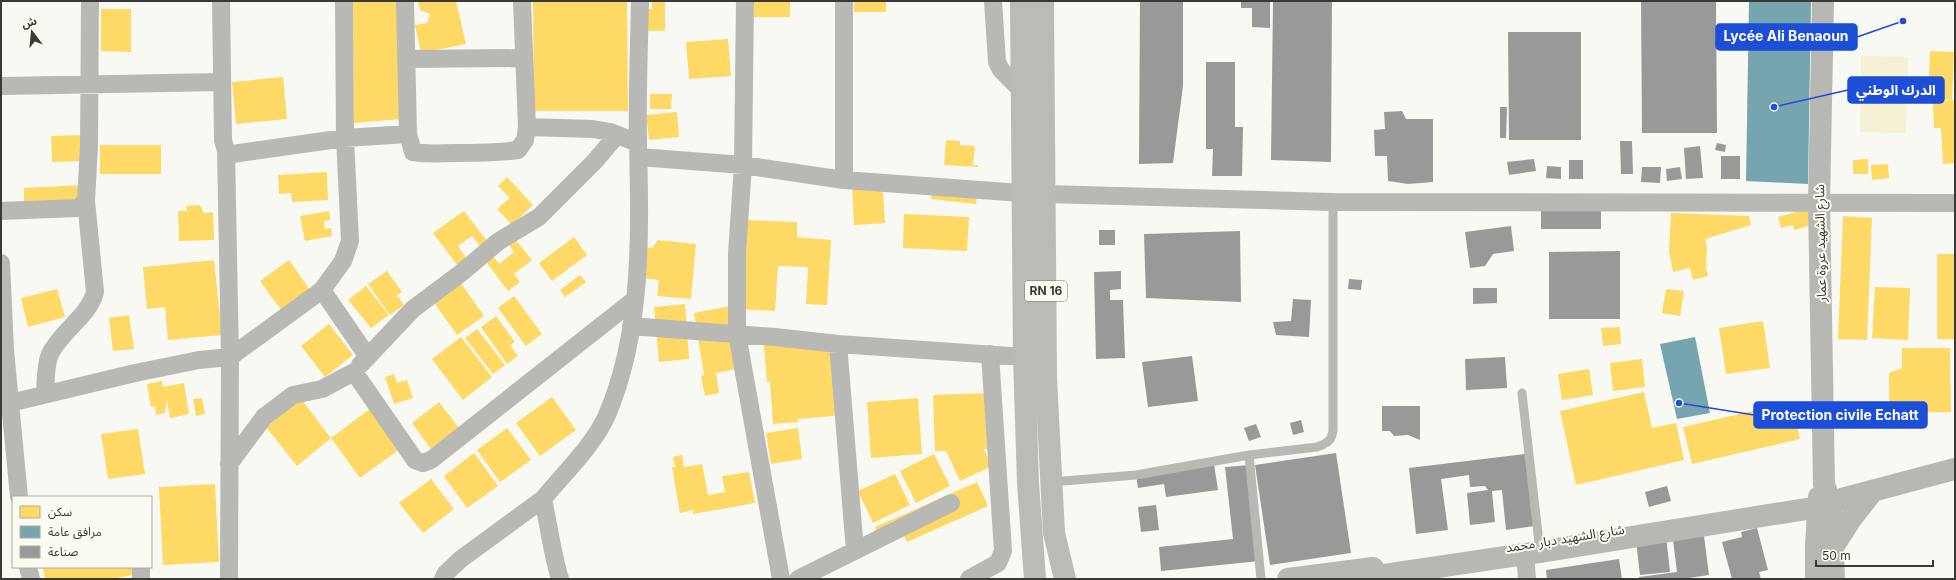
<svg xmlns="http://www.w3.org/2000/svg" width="1956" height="580" viewBox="0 0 1956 580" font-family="Inter,'Noto Sans Arabic',sans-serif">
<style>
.green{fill:#f4f1d4}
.homes{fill:#ffd966}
.public{fill:#76a5af}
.industry{fill:#999}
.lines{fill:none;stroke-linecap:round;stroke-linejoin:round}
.lane{stroke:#b8b8b5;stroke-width:9}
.street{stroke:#b8b8b5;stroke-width:18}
.secondary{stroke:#b7b7b3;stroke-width:22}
.primary{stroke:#babab7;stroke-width:22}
.labels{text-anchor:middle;stroke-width:4;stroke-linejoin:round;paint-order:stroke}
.shield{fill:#fbfbf1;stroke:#73736e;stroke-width:1}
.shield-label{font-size:12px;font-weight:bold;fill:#393936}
.street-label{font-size:13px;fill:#393936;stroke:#fbfbf1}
.leader{fill:none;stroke:#1d4ed8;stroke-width:1.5}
.callout-dot{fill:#1d4ed8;stroke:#fbfbf1;stroke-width:1.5}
.callout{fill:#1d4ed8;stroke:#1d4ed8;stroke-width:1.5}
.callout-label{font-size:14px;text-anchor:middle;font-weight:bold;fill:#fff}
</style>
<rect width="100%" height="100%" fill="#f9f9f3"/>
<!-- green -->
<path class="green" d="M1861,56L1908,57L1906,133L1860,132Z"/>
<!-- homes -->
<path class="homes" d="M353,1H399L401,119L354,123Z
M418,1H456L466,44L421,53L415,25L427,23L430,14L420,10Z
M533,1H627L628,111H534Z
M652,1H665V31H648V9H652Z
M754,1H790V17H754Z
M854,1H886V12H854Z
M101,9H131V52L101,51Z
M728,39L731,76L689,79L686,42Z
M1930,51L1954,52L1952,100L1928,99Z
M283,77L287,119L236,124L232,82Z
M650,94H672L671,109H650Z
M1955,100V163L1943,164L1941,128H1934L1933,102Z
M677,112L679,137L649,140L646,115Z
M82,135L84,161L52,162L51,136Z
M946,140L960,141V145L975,146L973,165H978V167L944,165Z
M100,145H161V174H100Z
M1868,159V174H1853V160Z
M1888,164L1889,178L1872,180L1871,165Z
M327,172L328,200L292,202L291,193L279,194L278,175Z
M507,177L533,205L512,225L497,209L510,198L498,186Z
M882,179L885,223L854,225L852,183Z
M933,182L978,185L976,204L931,199Z
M82,185V201L24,208V188Z
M200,205L204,213L213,212L214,240L179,241L178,211H187L186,206Z
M1807,209L1812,225L1794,230L1793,225L1781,228L1778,217Z
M329,211L330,220L324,221L325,229L331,228L332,236L305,241L300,216Z
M464,211L487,241L480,246L472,236L458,246L466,258L457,265L433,233Z
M1671,213L1749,216L1751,225L1705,239L1707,247L1706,267L1708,276L1693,280L1690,268L1673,272L1669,252Z
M904,214L969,217L967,251L903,248Z
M1843,216L1872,218L1867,340L1838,339Z
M744,220L797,222V237L831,240L827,305L806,304L808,267L778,266L775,311L739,309Z
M574,237L587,255L552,281L539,263Z
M515,239L532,260L514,274L520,282L508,291L484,259L491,253L499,264L514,252L508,244Z
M658,240L696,244L691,299L657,296L659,280L642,278L645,247L652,248Z
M1937,254H1955V339H1937Z
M214,260L222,335L168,340L165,307L147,309L143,267Z
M289,260L310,290L282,311L260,281Z
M387,271L402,292L397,295L404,305L390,315L368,284Z
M580,275L586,282L565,297L560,290Z
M460,282L484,316L457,335L433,301Z
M366,286L389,315L371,328L348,300Z
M1875,287L1910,288L1908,340L1872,338Z
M57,289L65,317L28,327L21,298Z
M1666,289L1684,291L1680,316L1662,313Z
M514,296L542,334L526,346L498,308Z
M685,304L689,359L659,362L654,307Z
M736,305L747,367L716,373L719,393L705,396L701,376L704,375L694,313Z
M129,315L134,349L113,351L109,318Z
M496,316L515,342L510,345L518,356L507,364L481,327Z
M1763,321L1770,368L1726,374L1719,328Z
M329,324L353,355L325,377L301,346Z
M1620,327L1621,344L1603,346L1601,328Z
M477,329L505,365L493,374L465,338Z
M763,335L835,340L843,415L798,419V422L773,424L770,382H767Z
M461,337L492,377L463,400L432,359Z
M1902,348H1950L1951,412L1889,413V373L1902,368Z
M1642,359L1645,387L1613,391L1610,363Z
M1589,369L1593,395L1562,400L1558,374Z
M394,374L397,383L407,380L413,398L394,404L385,377Z
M162,381L163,387L184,383L189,414L170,418L167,400L165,413L156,415L155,406L151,407L147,384Z
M1644,392L1652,428L1676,423L1684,460L1576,485L1560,411Z
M987,393L989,449H984L992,466L960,481L946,451H935L933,395Z
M552,397L576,430L540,456L516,423Z
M202,398L205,414L196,416L193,399Z
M918,398L922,454L871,458L867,402Z
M301,399L331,438L371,408L401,448L360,478L331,438L297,466L266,427Z
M439,402L459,428L431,449L412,423Z
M1792,402L1800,439L1692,464L1683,427Z
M507,428L531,460L500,482L477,450Z
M798,428L802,459L771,464L766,433Z
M138,429L145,474L108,479L101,434Z
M474,453L498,486L467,508L444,476Z
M934,454L950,486L916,503L900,471Z
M682,455L684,467L702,464L708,495L725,492L722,476L749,472L755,503L693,514V510L680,513L672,467H675L673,457Z
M895,474L910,505L873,523L858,491Z
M431,479L454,509L423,533L399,503Z
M977,482L988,506L907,542L903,534L882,543L875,527Z
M215,484L219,562L163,565L159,487Z
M43,567H136L137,574L112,579H45Z"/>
<!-- public -->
<path class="public" d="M1749,1H1811L1808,184L1746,181Z
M1695,337L1710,413L1677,419L1660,344Z"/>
<!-- industry -->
<path class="industry" d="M1140,1H1183V86L1173,163L1139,164Z
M1241,1H1270V28L1252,27V8H1241Z
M1273,1H1332L1331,162L1271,160Z
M1641,1H1716L1717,133H1642Z
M1508,32H1581V140H1509Z
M1206,62H1235V127H1243L1242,176H1212L1213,149H1206Z
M1500,107H1507L1506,138H1500Z
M1402,111L1406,119H1433V182L1408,184L1388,181L1387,156H1375L1374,130L1385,129L1384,112Z
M1620,141H1632L1633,174H1621Z
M1717,143L1726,145L1725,152L1715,150Z
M1700,146L1703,178L1686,179L1684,148Z
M1721,156H1740V179H1721Z
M1534,159L1536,171L1509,175L1507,162Z
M1569,160H1583V179H1569Z
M1547,166L1561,167V179L1546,178Z
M1642,167H1661L1660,183L1641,182Z
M1680,167L1682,179L1667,181L1666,169Z
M1541,201H1601V229H1541Z
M1511,226L1514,251L1493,254L1485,266L1470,268L1465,232Z
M1099,230H1115V245H1099Z
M1240,231L1241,302L1146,298L1144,234Z
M1620,251V319H1549V252Z
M1121,271V289L1110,290V300H1123L1125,358L1096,359L1094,272Z
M1349,279L1362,280L1361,290L1348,289Z
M1473,288H1497V303L1473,304Z
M1293,299L1311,300L1309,337L1276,335L1273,322L1291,321Z
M1192,356L1198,401L1148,407L1142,362Z
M1505,357L1507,388L1466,390L1465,359Z
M1382,406H1420V440L1408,435L1394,436L1390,431H1382Z
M1301,420L1304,432L1293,435L1290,423Z
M1256,424L1261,437L1249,441L1244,428Z
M1336,453L1351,553L1270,565L1255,465Z
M1525,454L1534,526L1506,530L1502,490L1492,491L1495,522L1470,525L1467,493L1488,490L1485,486L1470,487L1469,475L1441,479L1448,530L1416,534L1409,468Z
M1214,464L1218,490L1166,497L1164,484L1138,488L1136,475Z
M1250,465L1260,561L1161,571L1159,547L1233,539L1225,467Z
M1667,486L1671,501L1649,507L1645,492Z
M1156,505L1159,530L1141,532L1138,507Z
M1757,528L1768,570L1759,572L1761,579H1732L1722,542L1742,537L1741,532Z
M1666,536L1670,572L1640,575L1636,540Z
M1704,536L1709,575L1682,579H1639V577L1677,572L1673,540Z
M1619,559L1622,579H1547L1546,570Z"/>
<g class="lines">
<!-- lane -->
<path class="lane" d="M1522,393L1539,543
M1249,455L1261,579
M1051,482L1136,475L1249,455L1317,447C1327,443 1331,442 1333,431V202"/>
<!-- street -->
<path class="street" d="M221,1L223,140L226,151L232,154L345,138L408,134L413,152C431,155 439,153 456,153C477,153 497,153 518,150L525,140L527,127L593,129L610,132L638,143
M344,1L345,138L350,241L343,261L322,290L368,357
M405,1L408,134
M522,1L527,127
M745,1L743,165L737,253V334L781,579
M844,1V180
M993,1L997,62L1001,70L1022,91
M406,59L524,58
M1,86L222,82
M226,151L230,357L229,579
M639,157L743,165L844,180L1021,193
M1046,194L1333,202L1955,203
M1,211L78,208L86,201L89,146L90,1
M1,263L5,350L19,497
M631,326L775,337L838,344L1024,357
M838,344L855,551
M360,365L413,309L461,273L499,241L539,217L595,161L617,135
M45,394C46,382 45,365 50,354C62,330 89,316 95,292L86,201
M10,403L135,373L199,360L230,357L322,290
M229,464L264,417L293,395L322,389L354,372L415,460L423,463L431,460L634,300
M1525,554L1527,579
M28,567L31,579
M141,579V567
M443,579L446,573L461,559L543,499
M560,579C552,553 549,526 543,499C564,473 594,445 607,415C643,331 640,233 638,143C637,96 639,48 640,1
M798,579L951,503
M969,579L998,563L1003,551L990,354"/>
<!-- secondary -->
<path class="secondary" d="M1823,1L1819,203L1824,484L1831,505L1834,579
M1833,547L1851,519L1872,492
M1288,579L1373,568
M1357,579L1539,552L1831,505L1842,499L1955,469
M1816,579V546L1819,497"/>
<!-- primary -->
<path class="primary" d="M1021,1L1024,357L1028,483L1035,579
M1043,1L1046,379L1054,533L1065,579"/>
</g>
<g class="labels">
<!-- shield labels -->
<rect class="shield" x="1025" y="281" width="42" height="20" rx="3"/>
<g class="shield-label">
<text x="1046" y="295">RN 16</text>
</g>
<!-- street labels -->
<g class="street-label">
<text transform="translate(1820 243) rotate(-91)" y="5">شارع الشهيد عروة عمار</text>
<text transform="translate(1565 538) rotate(-9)" y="5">شارع الشهيد دبار محمد</text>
</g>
</g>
<!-- callouts -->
<path class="leader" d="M1903 21L1857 37M1774 107L1848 90M1679 403L1754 415"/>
<g class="callout-dot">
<circle cx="1903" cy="21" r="4"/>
<circle cx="1774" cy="107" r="4"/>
<circle cx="1679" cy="403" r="4"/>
</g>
<g class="callout">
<rect x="1716" y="24" width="141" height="26" rx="4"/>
<rect x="1848" y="77" width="96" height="26" rx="4"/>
<rect x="1754" y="402" width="173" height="26" rx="4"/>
</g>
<g class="callout-label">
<text x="1786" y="41">Lycée Ali Benaoun</text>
<text x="1896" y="95">الدرك الوطني</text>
<text x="1840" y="420">Protection civile Echatt</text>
</g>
<!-- border -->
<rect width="1956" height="580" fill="none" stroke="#393936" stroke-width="4"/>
<!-- legend -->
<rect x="12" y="496" width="140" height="72" fill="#fbfbf1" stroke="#adada6"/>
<rect x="20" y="506" width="20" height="12" fill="#ffd966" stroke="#adada6"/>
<text x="48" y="516" font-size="12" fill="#393936">سكن</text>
<rect x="20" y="526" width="20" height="12" fill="#76a5af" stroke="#adada6"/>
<text x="48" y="536" font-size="12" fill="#393936">مرافق عامة</text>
<rect x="20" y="546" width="20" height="12" fill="#999999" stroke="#adada6"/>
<text x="48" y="556" font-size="12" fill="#393936">صناعة</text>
<!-- north arrow -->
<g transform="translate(32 32) rotate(344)" stroke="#fbfbf1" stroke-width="3" paint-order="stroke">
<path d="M0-3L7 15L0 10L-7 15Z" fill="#393936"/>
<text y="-6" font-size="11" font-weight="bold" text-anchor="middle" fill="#393936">ش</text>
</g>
<!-- scale -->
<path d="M1816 560v6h117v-6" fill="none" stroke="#393936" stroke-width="2"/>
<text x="1822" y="560" font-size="12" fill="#393936" stroke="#fbfbf1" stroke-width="3" paint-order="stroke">50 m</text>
</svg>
